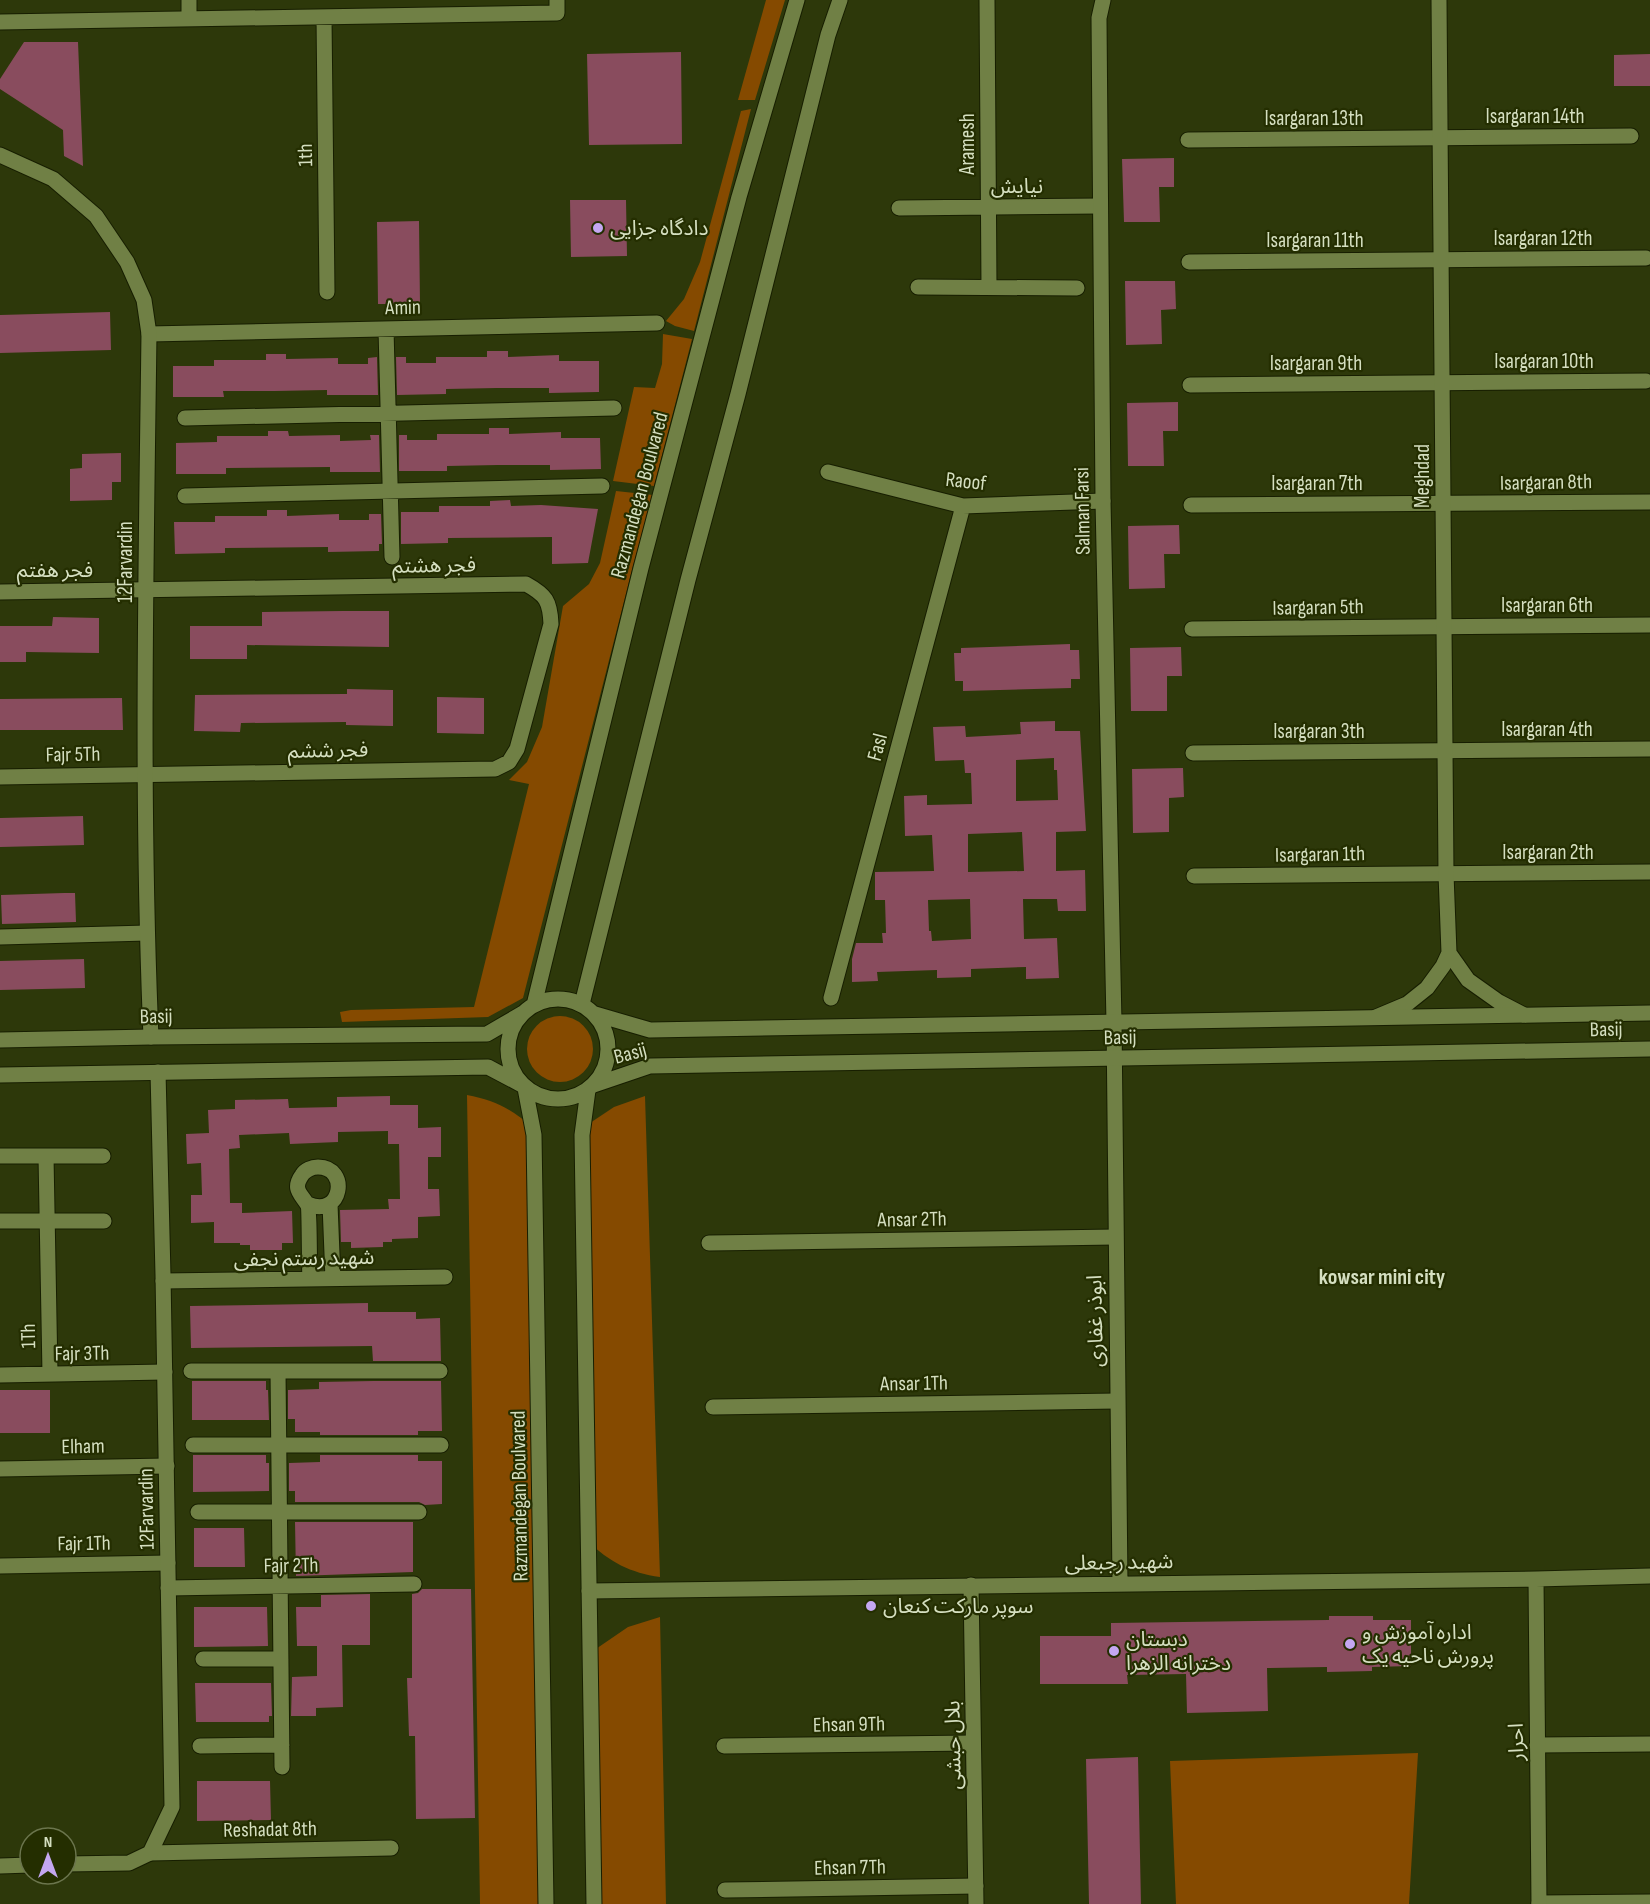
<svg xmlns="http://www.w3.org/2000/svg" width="1650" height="1904" viewBox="0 0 1650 1904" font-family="'Sofia Sans Condensed','Noto Sans Arabic',sans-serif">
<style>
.green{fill:#854a00}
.building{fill:#894c5e;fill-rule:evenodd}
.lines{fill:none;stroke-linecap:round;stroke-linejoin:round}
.minor-casing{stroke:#171e01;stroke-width:17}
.tertiary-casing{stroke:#171e01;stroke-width:17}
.secondary-casing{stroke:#171e01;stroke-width:17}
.minor{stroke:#708045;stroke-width:15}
.tertiary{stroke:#708045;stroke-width:15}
.secondary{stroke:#708045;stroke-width:15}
.poi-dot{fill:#c4a7f1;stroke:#242e00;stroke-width:2}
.labels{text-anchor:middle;stroke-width:4.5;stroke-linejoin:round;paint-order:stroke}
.street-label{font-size:21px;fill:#d5dfc0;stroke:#242e00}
.poi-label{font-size:21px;fill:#d5dfc0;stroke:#242e00;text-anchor:start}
.neighbourhood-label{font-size:22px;font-weight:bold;fill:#d5dfc0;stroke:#242e00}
</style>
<rect width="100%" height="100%" fill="#2d380a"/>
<!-- green -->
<path class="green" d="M766,0H785L755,100H738Z
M751,109L694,331L675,326L666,321L684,299L700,262L741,111Z
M663,334L692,339L654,486L613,481L634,387L655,388L662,364Z
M616,491L653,495L633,566L523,998L488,1017L342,1022L340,1012L351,1010L474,1007L529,784L509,780L527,762L542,727L563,606L589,584L600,563Z
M527 1049a33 33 0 1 1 66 0a33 33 0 1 1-66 0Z
M467,1095C494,1100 512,1109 532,1127L546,1904H480Z
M645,1096L660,1577C631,1573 609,1562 588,1541L584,1127L614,1107Z
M660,1617L666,1904H594L590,1653L628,1627Z
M1418,1753L1409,1904H1176L1170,1761Z"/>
<!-- building -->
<path class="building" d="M24,42H78L83,166L64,156L63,130L0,89V79Z
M681,52L682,144L589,145L587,54Z
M1650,54V86H1614V55Z
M1174,158V187H1159L1160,222H1124L1122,159Z
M570,200H626L627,256L571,257Z
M419,221L420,304H378L377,222Z
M1125,281H1175L1176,309L1161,310L1162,344L1126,345Z
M110,312L111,350L0,353V315Z
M487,351H508V357L559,355V361H599V392L549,393V388H497L446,389V394L397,395L396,357H406V363H436V357H487Z
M266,354H286V359L338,358V364H368V358L377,357L378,395H327V390L275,391H223L224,397H173V366H214V360H266Z
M1178,402V431H1163L1164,466H1128L1127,403Z
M489,428H509V434L561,432V438H600L601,469L550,470V465H498L447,466V471H399V435H407V440H437V434H489Z
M268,431H288L289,436L340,435V441L371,440L370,435H379L380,472H330V467L226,468V474H176V443L217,442V436H268Z
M121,453V482H112V500L70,501V469L82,468V454Z
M510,500L511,506L541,505L598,509L588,563L552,564V537L448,538V543L401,544V512H439V506H490V501Z
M267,510H287V516L339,514V520H369V514H381L382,544H379V551L328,552V547L225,548V553L175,554L174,522H215V516H267Z
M1179,525L1180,554H1164L1165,588L1129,589L1128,526Z
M342,611H389V647L247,645V659H190V626H262V612Z
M53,617L99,618V653L26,652V662H0V626H52Z
M1070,644V650H1079L1080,679H1071V688L963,691V681H955L954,653H961V648Z
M1181,647L1182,676H1167V711H1131L1130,648Z
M347,689L393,690V726L346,725V722L241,723L240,732L194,731L195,695L347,694Z
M437,697L484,698V734L437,733Z
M122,698L123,730H0V699Z
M1055,721V731H1080L1086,831L1056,832V871L1085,870L1086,911H1058L1057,899H1023L1024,939L1057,938L1059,978L1026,979V967L971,969V977L937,978V970L877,972L878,981L852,982V959L856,943H883L882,933H886L885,900H875V872L934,871L932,835L905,836L904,796L927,795V805L972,804L971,773H965L964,760L935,761L933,727L965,726L966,737L1021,734L1020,722ZM1054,758V770H1057L1058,800L1016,801V760ZM1022,832L1024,871L968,872V834ZM970,899L971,939L932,941L931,931H929L928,900Z
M1183,768L1184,797L1169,798V832L1133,833L1132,769Z
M83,816L84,845L0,847V818Z
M64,893H75L76,922L2,924L1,895Z
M84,959L85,988L0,990V961Z
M390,1096V1105H418V1128L441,1127V1157H428V1189H439L440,1216L418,1217V1238L392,1239V1242H383V1247L351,1248V1242H341L340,1210L389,1209L388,1199H400L399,1144H388V1131L338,1132V1142L290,1144L289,1133L239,1135L240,1148L229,1149L230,1203H242V1213L292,1211L293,1243H282V1250H250V1245H240V1243H214V1222L191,1223V1195H202L201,1163L187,1164L186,1134L209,1133L208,1110L235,1109V1100L288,1099L289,1108L337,1107V1097Z
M368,1303V1312H416V1319L440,1318L441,1361H373L372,1346L191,1348L190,1306Z
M192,1381H266V1390H268L269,1420H192Z
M373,1381H441L442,1431H418V1435H320V1432H295V1419H288V1390L319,1389V1382Z
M0,1390H50V1433H0Z
M193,1455H266V1463H269V1491L193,1492Z
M320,1455H418V1461H442V1504L425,1505L419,1502H295V1491H289V1463L320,1462Z
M295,1522H413V1572L296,1576Z
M194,1528H244L245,1567H194Z
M422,1589H471L475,1818L416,1819L415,1736H409L407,1678H412V1594L418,1593Z
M370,1594V1645H342L343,1707L316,1708V1716H291L292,1677L317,1676V1646H297L296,1607H321V1595Z
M194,1607H267L268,1646L194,1647Z
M1329,1616H1373V1620H1411V1666L1372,1667V1671L1327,1672V1667L1267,1668L1268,1711L1187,1713L1186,1674L1127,1675L1128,1684H1040V1636H1111V1623L1329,1620Z
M195,1683H271L272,1716H269V1722H196Z
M1138,1757L1141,1904H1089L1086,1759Z
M197,1781H270L271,1820L197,1821Z"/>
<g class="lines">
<!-- minor casing -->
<g class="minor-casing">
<path id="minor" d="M189,0V19
M987,0L989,287
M324,17L327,292
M0,22L557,13V0
M1188,140L1631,136
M899,208L1100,206
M1189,262L1646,258
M918,287L1077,288
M386,329L392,557
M149,334L657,323
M1190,385L1646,381
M185,418L614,408
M828,472L963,506L1103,501
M185,496L602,486
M1191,505L1650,502
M0,592L526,584C546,595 550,601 551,624L517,749L509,762L495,769L0,777
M1192,629L1650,625
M1193,753L1650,749
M1194,876L1650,872
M0,937L147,933
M831,998L963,506
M0,1156H103
M46,1156L50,1374
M308,1204C342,1219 350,1167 318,1167C312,1167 305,1170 302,1175C292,1189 301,1194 307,1204C310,1208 309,1269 310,1279
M330,1204L333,1279
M0,1221H104
M709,1243L1115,1237
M163,1281L445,1277
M191,1371H440
M278,1371L282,1767
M0,1375L165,1372
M713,1407L1117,1401
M193,1445H441
M0,1469L167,1466
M198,1512H419
M0,1566L168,1563
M168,1588L414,1584
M203,1659H281
M1537,1745L1650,1744
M200,1746L282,1745
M724,1746L973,1743
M150,1853L391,1848
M725,1890L976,1886
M1539,1903L1650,1902"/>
</g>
<!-- tertiary casing -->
<g class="tertiary-casing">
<path id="tertiary" d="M1103,0L1099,18L1103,501L1114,1022L1120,1583
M0,155L53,179L96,216L127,262L144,300L149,334C146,568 141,803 151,1037
M1449,953L1468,980L1499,1002L1524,1015
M1376,1017L1407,1004L1427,988L1443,966L1449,953L1446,874L1439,0
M1536,1579L1539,1904
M971,1585L976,1904
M589,1591L1536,1579L1650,1576
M66,1864L129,1863L150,1853L172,1807L163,1275L158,1072
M0,1866L30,1865"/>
</g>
<!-- secondary casing -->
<g class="secondary-casing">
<path id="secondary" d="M508 1049a50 50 0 1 1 100 0a50 50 0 1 1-100 0Z
M582,1004L688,580L738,394L828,35L840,0
M534,1005L641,568L739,197L797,0
M595,1014L650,1030L1650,1013
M0,1040L151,1037L487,1034L523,1013
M0,1075L488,1067L522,1085
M594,1085L650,1066L1650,1049
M525,1088L534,1135L546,1904
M588,1090L582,1135L594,1904"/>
</g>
<!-- minor -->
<use href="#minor" class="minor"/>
<!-- tertiary -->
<use href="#tertiary" class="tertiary"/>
<!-- secondary -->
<use href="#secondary" class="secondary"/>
</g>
<!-- markers -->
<g class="poi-dot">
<circle cx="598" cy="228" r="6"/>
<circle cx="871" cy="1606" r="6"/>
<circle cx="1350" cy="1644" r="6"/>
<circle cx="1114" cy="1651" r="6"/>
</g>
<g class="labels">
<!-- street labels -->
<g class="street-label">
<text x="1535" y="123">Isargaran 14th</text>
<text x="1314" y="125">Isargaran 13th</text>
<text transform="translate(967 144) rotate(-90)" y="7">Aramesh</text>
<text transform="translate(305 155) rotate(-91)" y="7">1th</text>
<text x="1017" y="193">نیایش</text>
<text x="1543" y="245">Isargaran 12th</text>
<text x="1315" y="247">Isargaran 11th</text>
<text transform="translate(403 307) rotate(-1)" y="7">Amin</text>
<text x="1544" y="368">Isargaran 10th</text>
<text x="1316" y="370">Isargaran 9th</text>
<text transform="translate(1422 476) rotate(-90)" y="7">Meghdad</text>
<text transform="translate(966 481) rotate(6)" y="7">Raoof</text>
<text transform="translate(1546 482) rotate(-1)" y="7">Isargaran 8th</text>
<text x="1317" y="490">Isargaran 7th</text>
<text transform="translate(639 495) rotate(-75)" y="7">Razmandegan Boulvared</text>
<text transform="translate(1082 511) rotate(-91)" y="7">Salman Farsi</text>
<text transform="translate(125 562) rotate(-90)" y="7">12Farvardin</text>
<text transform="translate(434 565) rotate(-1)" y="7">فجر هشتم</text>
<text x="55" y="577">فجر هفتم</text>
<text x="1547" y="612">Isargaran 6th</text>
<text transform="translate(1318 607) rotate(-1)" y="7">Isargaran 5th</text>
<text x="1547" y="736">Isargaran 4th</text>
<text x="1319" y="738">Isargaran 3th</text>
<text transform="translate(877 747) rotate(-75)" y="7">Fasl</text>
<text transform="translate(328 750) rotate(-1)" y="7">فجر ششم</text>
<text transform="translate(73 754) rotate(-1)" y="7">Fajr 5Th</text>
<text x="1548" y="859">Isargaran 2th</text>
<text transform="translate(1320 854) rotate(-1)" y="7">Isargaran 1th</text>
<text transform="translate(156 1016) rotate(-1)" y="7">Basij</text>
<text transform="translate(1606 1029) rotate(-1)" y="7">Basij</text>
<text transform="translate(1120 1037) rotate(-1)" y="7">Basij</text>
<text transform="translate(630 1053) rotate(-15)" y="7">Basij</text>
<text transform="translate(912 1219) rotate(-1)" y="7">Ansar 2Th</text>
<text transform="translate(304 1258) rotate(-1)" y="7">شهید رستم نجفی</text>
<text transform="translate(1095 1321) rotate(-91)" y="7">ابوذر غفاری</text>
<text transform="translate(28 1336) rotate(-91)" y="7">1Th</text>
<text transform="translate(82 1353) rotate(-1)" y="7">Fajr 3Th</text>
<text transform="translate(914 1383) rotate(-1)" y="7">Ansar 1Th</text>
<text transform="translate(83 1446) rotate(-1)" y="7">Elham</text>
<text transform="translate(519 1496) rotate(-91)" y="7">Razmandegan Boulvared</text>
<text transform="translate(146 1509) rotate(-91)" y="7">12Farvardin</text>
<text transform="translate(84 1543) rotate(-1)" y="7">Fajr 1Th</text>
<text transform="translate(1119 1562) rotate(-1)" y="7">شهید رجبعلی</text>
<text transform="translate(291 1565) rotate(-1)" y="7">Fajr 2Th</text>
<text transform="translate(849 1724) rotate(-1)" y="7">Ehsan 9Th</text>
<text transform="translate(1516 1742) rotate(-91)" y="7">احرار</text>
<text transform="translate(953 1745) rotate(-91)" y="7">بلال حبشی</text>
<text transform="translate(270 1829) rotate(-1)" y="7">Reshadat 8th</text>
<text transform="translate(850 1867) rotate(-1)" y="7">Ehsan 7Th</text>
</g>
<!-- poi labels -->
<g class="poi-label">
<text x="610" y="235">دادگاه جزایی</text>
<text x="883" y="1613">سوپر مارکت کنعان</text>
<text x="1362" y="1639">اداره آموزش و<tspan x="1362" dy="24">پرورش ناحیه یک</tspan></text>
<text x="1126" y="1646">دبستان<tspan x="1126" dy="24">دخترانه الزهرا</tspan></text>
</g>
<!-- neighbourhood labels -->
<g class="neighbourhood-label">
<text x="1382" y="1284">kowsar mini city</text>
</g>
</g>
<!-- north arrow -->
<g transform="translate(48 1856)"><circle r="28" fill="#242e00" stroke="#6b754d" stroke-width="1.5"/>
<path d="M0-4.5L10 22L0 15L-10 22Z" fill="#c4a7f1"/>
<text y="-9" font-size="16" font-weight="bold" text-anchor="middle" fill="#d5dfc0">N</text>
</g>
</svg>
